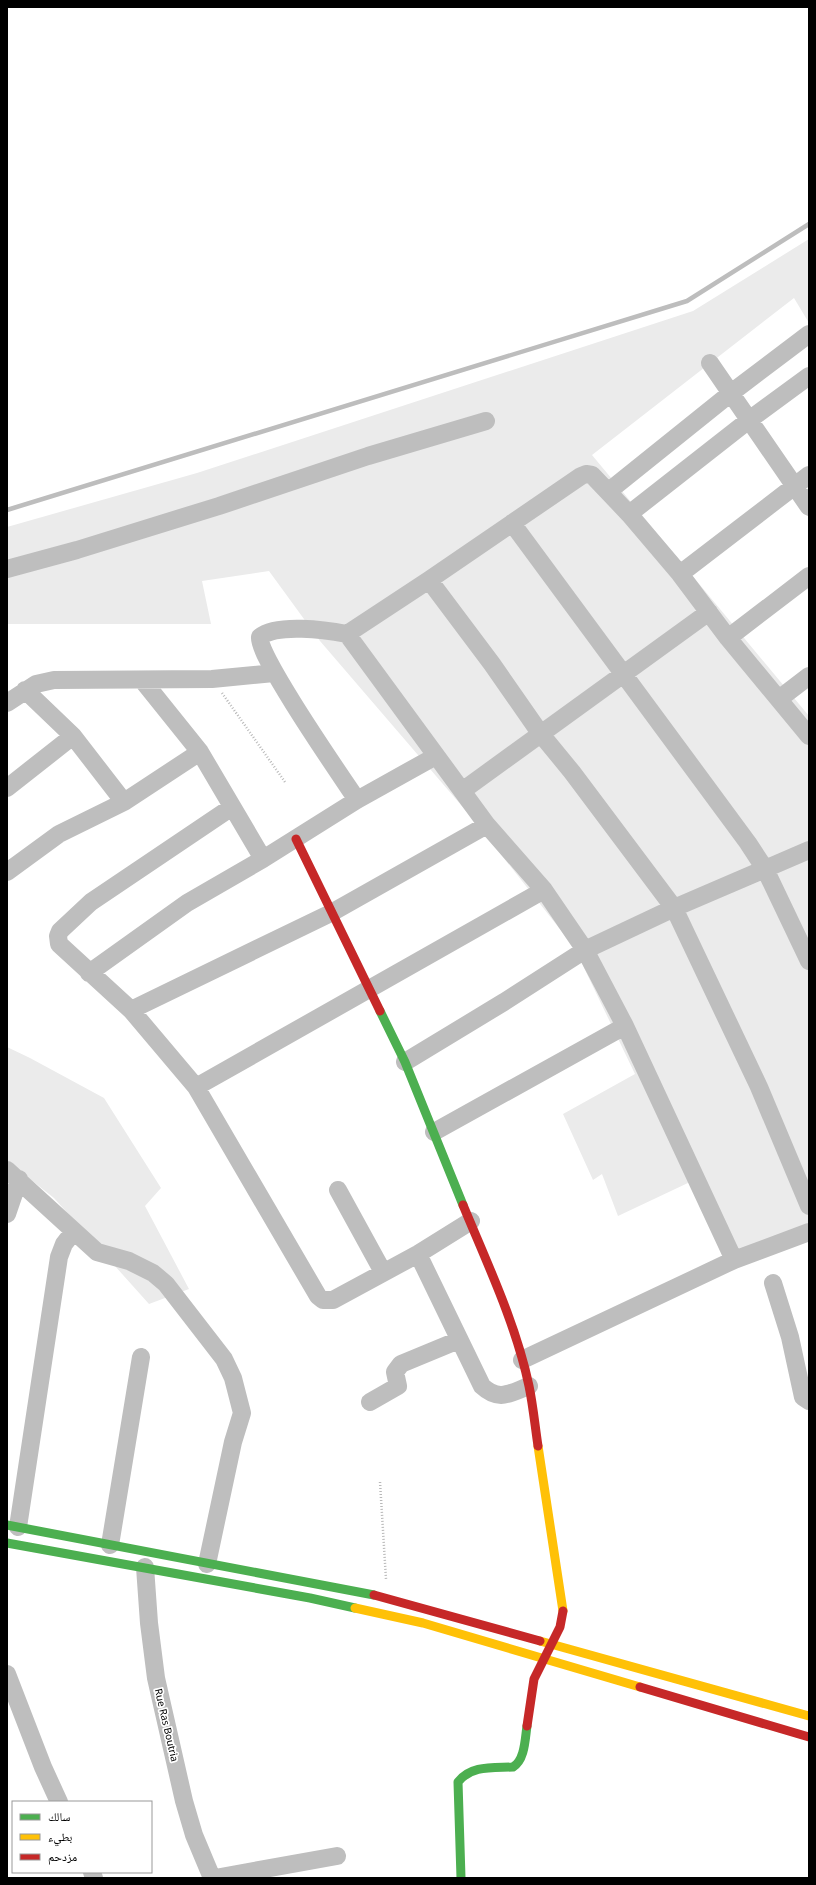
<svg xmlns="http://www.w3.org/2000/svg" width="816" height="1885" viewBox="0 0 816 1885" font-family="'Noto Sans','Noto Naskh Arabic',sans-serif">
<style>
.green{fill:#ebebeb}
.lines{fill:none;stroke-linecap:round;stroke-linejoin:round}
.stream{stroke:#bdbdbd;stroke-width:4.5}
.path{stroke:#b9b9b9;stroke-width:2.5;stroke-dasharray:1 2;stroke-linecap:butt}
.street{stroke:#bebebe;stroke-width:18}
.fast{stroke:#4caf50;stroke-width:9}
.slow{stroke:#ffc107;stroke-width:9}
.jam{stroke:#c62828;stroke-width:9}
.labels{text-anchor:middle;stroke-width:3.5;stroke-linejoin:round;paint-order:stroke}
.street-label{font-size:10px;fill:#000;stroke:#fff}
</style>
<rect width="100%" height="100%" fill="#fff"/>
<!-- green -->
<path class="green" d="M809,239V323L794,298L592,455L809,716V1240L729,1270L690,1182L618,1216L602,1174L593,1180L563,1114L635,1074L574,947L473,819L320,641L269,571L202,581L211,624H7V527L197,473L693,311Z
M7,1047L30,1058L104,1098L161,1188L145,1206L189,1289L149,1304L54,1198L7,1161Z"/>
<g class="lines">
<!-- stream -->
<path class="stream" d="M7,510L687,301L809,224"/>
<!-- path -->
<path class="path" d="M222,693L285,782
M380,1482L386,1579"/>
<!-- street -->
<path class="street" d="M710,363L809,507
M609,491L731,393L809,334
M629,514L749,420L809,376
M512,523L748,843L765,869L809,961
M7,569L77,550L219,506L368,456L486,421
M680,574L809,475
M429,580L492,664L540,733L572,772L674,908L759,1087L809,1206
M347,634L487,825L544,890L585,950L625,1026L734,1260
M728,638L809,576
M143,681L200,752L263,859
M25,690L73,736L124,802
M779,699L809,676
M7,703L36,684L54,680L212,679L274,673
M7,788L73,736
M462,791L709,612
M357,800C343,779 255,652 260,637C277,623 326,630 347,634L429,580L581,476L586,474L592,475L629,514L680,574L728,638L809,736
M232,807L91,902L60,931L58,936L59,944L131,1010L196,1087L318,1296L323,1300H333L418,1254L471,1221
M7,872L59,834L124,802L200,752
M89,973L187,903L263,859L357,800L436,756
M131,1010L331,913L487,825
M405,1062L504,1002L585,950L674,908L809,850
M196,1087L544,890
M434,1132L625,1026
M7,1170L97,1252L129,1261L153,1273L166,1284L224,1359L233,1378L242,1413L233,1442L207,1564
M338,1190L383,1272
M7,1214L19,1179
M418,1254L482,1386C499,1402 510,1393 529,1386
M773,1283L790,1337L803,1397L809,1401
M522,1360L734,1260L809,1232
M370,1402L398,1386L395,1372L401,1364L459,1340
M18,1527L59,1257L64,1244L74,1231
M110,1545L141,1357
M145,1567L149,1623L156,1678L184,1801L194,1835L212,1878
M7,1674L43,1767L59,1802
M92,1872L94,1878
M215,1878L337,1856"/>
<!-- fast -->
<path class="fast" d="M380,1011L405,1062L463,1205
M7,1525L374,1595
M7,1543L310,1598L355,1608
M461,1878L458,1782C471,1765 493,1768 513,1767C525,1760 525,1739 527,1726"/>
<!-- slow -->
<path class="slow" d="M538,1446L563,1611
M355,1608L423,1623L640,1687
M540,1641L809,1716"/>
<!-- jam -->
<path class="jam" d="M296,839L380,1011
M463,1205C487,1263 516,1324 529,1386C533,1405 535,1426 538,1446
M374,1595L540,1641
M640,1687L809,1737
M527,1726L534,1679L560,1627L563,1611"/>
</g>
<g class="labels">
<!-- street labels -->
<g class="street-label">
<text transform="translate(167 1725) rotate(77)" y="4">Rue Ras Boutria</text>
</g>
</g>
<!-- border -->
<rect width="816" height="1885" fill="none" stroke="#000000" stroke-width="16"/>
<!-- legend -->
<rect x="12" y="1801" width="140" height="72" fill="#ffffff" stroke="#999999"/>
<rect x="20" y="1814" width="20" height="6" fill="#4caf50" stroke="#999999"/>
<text x="48" y="1821" font-size="12" fill="#000000">سالك</text>
<rect x="20" y="1834" width="20" height="6" fill="#ffc107" stroke="#999999"/>
<text x="48" y="1841" font-size="12" fill="#000000">بطيء</text>
<rect x="20" y="1854" width="20" height="6" fill="#c62828" stroke="#999999"/>
<text x="48" y="1861" font-size="12" fill="#000000">مزدحم</text>
</svg>
